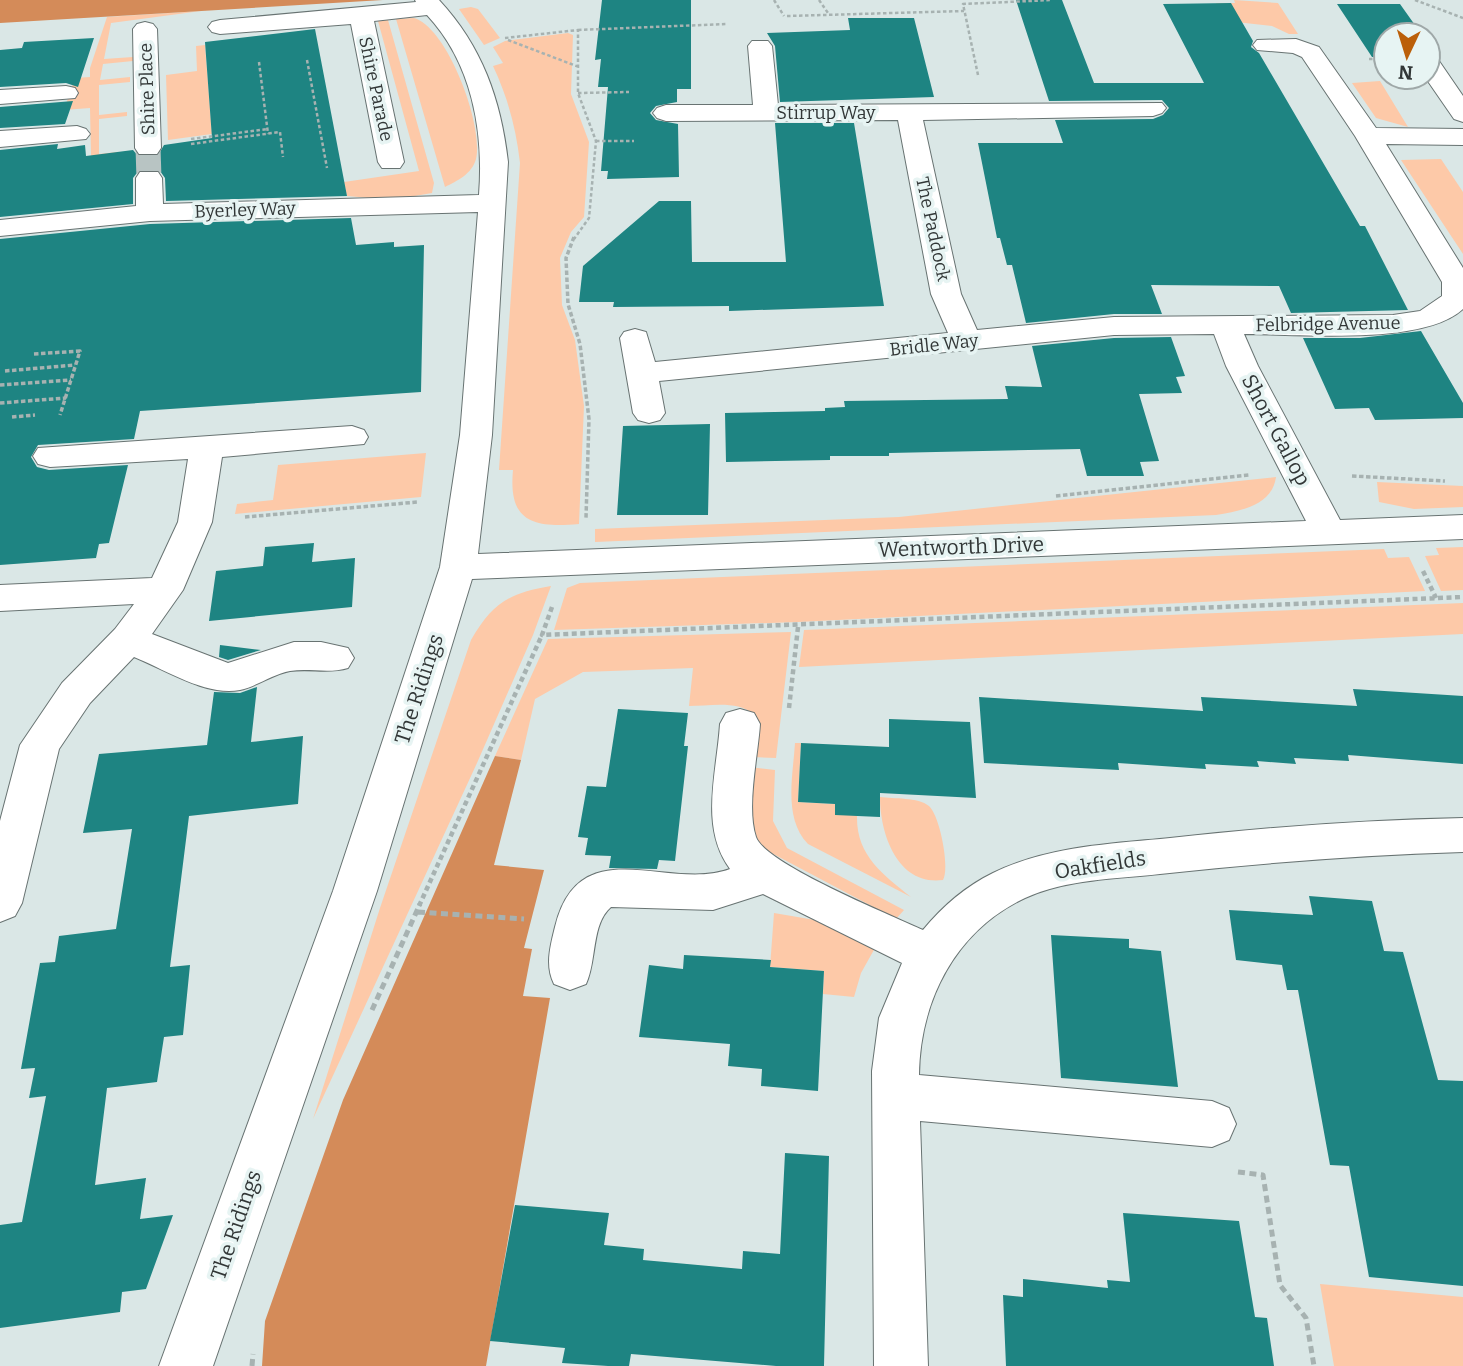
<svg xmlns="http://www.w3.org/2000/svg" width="1463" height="1366" viewBox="0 0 1463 1366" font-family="Bitter,serif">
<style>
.green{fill:#fdc9a8}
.forest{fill:#d48b59}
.building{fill:#1e8482}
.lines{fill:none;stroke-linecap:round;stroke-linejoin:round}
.minor-tunnel{stroke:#b8c4c3;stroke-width:25;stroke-dasharray:25 12;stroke-linecap:butt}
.minor-casing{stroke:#687372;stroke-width:2}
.path-far3{stroke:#a7b2b1;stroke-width:2.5;stroke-dasharray:3.5 2.5;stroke-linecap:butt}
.path-far2{stroke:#a7b2b1;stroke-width:3.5;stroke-dasharray:4.5 2.5;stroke-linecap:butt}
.path-far1{stroke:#a7b2b1;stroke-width:4.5;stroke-dasharray:5 3.5;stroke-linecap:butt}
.path{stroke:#a7b2b1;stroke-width:5;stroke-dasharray:7 4.5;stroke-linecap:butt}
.minor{fill:#fff;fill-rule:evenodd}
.labels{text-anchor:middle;stroke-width:7;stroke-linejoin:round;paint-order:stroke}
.far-street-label{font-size:18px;fill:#323737;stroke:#e7f4f3}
.street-label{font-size:21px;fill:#323737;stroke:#e7f4f3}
</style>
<rect width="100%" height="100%" fill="#dae7e6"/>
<!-- green -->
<path class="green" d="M1234,0L1278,3L1298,34H1289L1272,26L1236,22L1224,16L1216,3H1235Z
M471,7L478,9L500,38L484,45L459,9Z
M201,11L111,23L104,59L133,57V61L103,64L100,80L130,77V82L99,85V115L127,112V116L99,119V154L117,152V181L92,204L90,108L64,110L75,78L90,77V68L107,17Z
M414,18C448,28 484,126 476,159C472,174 457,181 445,187L396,19Z
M388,20L434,183L432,193L392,200L347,196L344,182L419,171L378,21Z
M568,33L573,35L571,94L589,142L584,217L571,232L560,258L562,305L575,340L584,406L579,524C533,528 508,522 513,470H499L520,163C516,128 508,98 493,66L503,63L493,47L505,41Z
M205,45L212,134L168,140L166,75L197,71L196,46Z
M1380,81L1408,127L1376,118L1352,83Z
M1441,159L1463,192V254L1401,160Z
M426,453L421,497L235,514L237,504L273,500L278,465Z
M1276,477C1272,506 1240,511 1216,515L595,542V529L899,517Z
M1377,482L1463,486V507L1414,509L1379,502Z
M1463,547V590L1441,591L1425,556L1439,555L1436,548Z
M1384,549L1388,558L1409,557L1425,591L798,622L554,630L567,588L580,583Z
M551,586L533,635L477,763L313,1119L380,908L471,640C492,604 508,593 551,586Z
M1463,603V634L799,667L804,630Z
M791,632L776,758L752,757L753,714C738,700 709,706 689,706L693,668L583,672L535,699L521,760L495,756L548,639Z
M795,743H801L798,802L835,804L857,816C856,855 883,875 911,897L808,844C783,818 793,776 795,743Z
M749,767L775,770L773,821L787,848L904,910L896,919L758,846L747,822Z
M880,797C894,799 918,797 929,806C940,816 950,868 943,880C897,886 880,833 880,797Z
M774,913L815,920L875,948L861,973L854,997L823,994L824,971L770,967Z
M1320,1284L1463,1297V1366H1334Z"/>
<!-- forest -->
<path class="forest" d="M0,0H383L0,23Z
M495,756L521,760L494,865L544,870L524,948L532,949L523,996L550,998L486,1366H262L265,1321L343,1100Z"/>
<!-- building -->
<path class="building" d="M602,0H691V89H677V102L656,106L650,113L656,120L678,124L679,177L607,179L608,171H601L608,87H598L601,59L595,60Z
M1016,0H1062L1094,83H1204L1163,4L1231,3L1253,41L1251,47L1259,53L1360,226H1365L1408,310L1291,313L1279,286L1151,285L1162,314H1114L1026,323L1012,265H1007L1000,238H997L978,143H1063L1055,120L1153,119L1163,115L1169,108L1162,100L1049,101Z
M1337,4H1400L1422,35H1386V57H1372Z
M848,18H914L934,97L780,102L775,46L767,33L850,30Z
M315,29L347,196L166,201L165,178L160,171L140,169L133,178V204L0,217V150L58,144L57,149L85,145L86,156L133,150L139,157H157L164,145L212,138L205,42Z
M94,38L78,87L66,83L0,87V50L22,48L24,42Z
M73,101L65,124L0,128V107Z
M775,123H854L884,306L729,311V306L613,307L614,302H579L583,266L659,201H691L692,262H786Z
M351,218L356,245L394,242V247L424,245L421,392L140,411L134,439L38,445L31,457L37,467L49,470L128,465L109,543L99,544L96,558L0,565V239L150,224Z
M1421,331L1463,403V418L1375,420L1369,408L1335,409L1303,338H1360Z
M1171,337L1185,376L1176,377L1182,393L1139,394L1159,461L1140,462L1144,476H1087L1080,449L889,453V456H830V460L726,462L725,413L825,411V408L845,407L844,401L1008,399L1005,386L1042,387L1032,346L1114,338Z
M710,424L708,515H617L623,426Z
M314,543L312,562L355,558L352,607L209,621L216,571L263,566L265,547Z
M220,645L261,650L228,660L219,657Z
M257,687L251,742L303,736L298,804L189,816L170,967L190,965L183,1035L164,1037L157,1082L107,1088L95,1185L146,1178L140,1219L173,1215L146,1289L122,1292L120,1312L0,1328V1225L22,1222L46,1096L29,1098L35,1068L21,1069L40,963L55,962L59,936L116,929L132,829L83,833L99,754L207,745L214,692L240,693Z
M1353,689L1463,696V764L1348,755L1349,761L1294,758L1296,764L1257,761L1259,767L1205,764L1206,769L1118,763L1119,770L984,763L979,697L1203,711L1201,697L1357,706Z
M618,709L688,713L684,746H688L675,861L659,860L657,869L609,868L611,856L585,855L588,838L578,837L587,786L606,787Z
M889,719L970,722L976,798L880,793V817L835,815V804L798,802L801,743L889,747Z
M1309,896L1372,901L1384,951L1403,952L1438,1080L1463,1081V1286L1369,1277L1349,1166L1330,1165L1298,990H1287L1282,965L1236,960L1229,910L1313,915Z
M1051,935L1129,939V948L1161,951L1178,1087L1061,1078Z
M684,955L771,960L770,967L824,971L818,1091L761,1086L762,1069L728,1066L730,1044L639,1037L649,965L683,969Z
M785,1153L829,1156L824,1366H776L631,1354L629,1366H608L562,1363L565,1348L490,1341L515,1205L609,1213L604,1245L644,1249L643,1260L742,1269L743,1251L780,1254Z
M1123,1213L1239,1221L1255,1317L1267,1318L1274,1366H1006L1003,1295L1023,1297V1279L1108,1288L1107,1280L1130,1282Z"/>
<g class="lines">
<!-- minor-tunnel -->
<path class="minor-tunnel" d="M148,148L149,178"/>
<!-- minor casing -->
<g class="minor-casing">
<path id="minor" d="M415,0H439C482,46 501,100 508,162L492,435L478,554L1306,521L1226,366L1214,334L1114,335L659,381L665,413L660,420L649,423L638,420L633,413L620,338L624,332L635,329L646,332L655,362L948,333L931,294L898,120L666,121L657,118L653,113L657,108L666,105H753L748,46L752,41H768L772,46L778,105L1162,103L1166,108L1162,113L1153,116L923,120L961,294L977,330L1114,317L1393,315L1420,311L1442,296V282L1355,136L1302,57L1293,53L1257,50L1253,45L1257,40L1296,39L1319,47L1376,128L1463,129V145L1386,144L1463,268V309C1424,346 1299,334 1244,334L1258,366L1340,520L1463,515V539L472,579L377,891L213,1366H159L333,891L440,567L460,435L478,212L150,221L0,236V220L136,206V178L140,172H158L162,178L163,204L479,195C484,131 472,63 427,15L374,21L404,162L400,168H382L378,162L351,24L220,34L212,32L208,27L212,22L220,20L416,2Z
M145,22L153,24L157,29L161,148L157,154H139L135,148L133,29L137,24Z
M1428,56L1437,58L1463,96V122L1454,119L1425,77H1428Z
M66,86L75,88L78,93L75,98L0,104V90Z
M77,126L86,129L90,134L86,139L0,147V131Z
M352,426L364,430L368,437L364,444L222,457L212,522L183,590L152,634L228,663L294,642H321L348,648L354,658L348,668C329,674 310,668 290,671C273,674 258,686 240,690C207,697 164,669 134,657L90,703L59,749L22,903L15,916L0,922V821L20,745L62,683L115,629L134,604L0,611V585L152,578L178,522L188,459L50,467L38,464L33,456L38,448Z
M740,709L754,713L760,724C758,756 746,807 756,837C765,864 893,916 923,930C942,907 966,886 993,873C1048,846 1110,844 1170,838C1267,827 1365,820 1463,818V852C1362,855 1261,863 1160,874C1116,879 1066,879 1025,898C955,931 920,1001 919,1075L1212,1101L1229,1108L1236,1124L1229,1140L1212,1147L920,1121L928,1366H874L872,1071L879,1018L902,963L763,894L713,910L611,907C591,924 597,961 586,984L570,990L554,984C545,966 550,947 555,927C579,828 668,892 730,869C699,827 717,772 720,724L726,713Z"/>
</g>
<!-- path-far3 -->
<path class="path-far3" d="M774,0L784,16
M819,0L828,13
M1415,0L1463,18
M787,16L964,11
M578,30L726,24
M505,38L578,30V93L596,141L589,218L574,239
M508,40L579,67
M1369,59H1386
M307,60L327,168
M259,62L268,134
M978,75L963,4L1052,0
M578,93L629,92
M191,139L268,129
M596,141H634
M191,144L280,132L283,157"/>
<!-- path-far2 -->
<path class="path-far2" d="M574,237L566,258L568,304L580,344L589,419L586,518
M34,354L80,351L60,415
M5,371L75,365
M0,385L71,380
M0,403L66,398
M12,417L35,415
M1352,476L1445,481
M1056,496L1249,475
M245,517L418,502"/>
<!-- path-far1 -->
<path class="path-far1" d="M1423,571L1436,598
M552,607L542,635L1463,597
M789,708L798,627
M419,906L542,635"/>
<!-- path -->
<path class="path" d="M418,912L524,919
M372,1010L420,904
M1238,1172L1263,1175L1280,1285L1306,1318L1314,1366
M252,1366L253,1354"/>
<!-- minor -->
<use href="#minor" class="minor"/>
</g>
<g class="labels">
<!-- far-street labels -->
<g class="far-street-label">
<text transform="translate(147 89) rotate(-92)" y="6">Shire Place</text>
<text transform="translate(376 89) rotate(78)" y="6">Shire Parade</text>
<text x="826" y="119">Stirrup Way</text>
<text transform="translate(245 210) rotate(-2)" y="6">Byerley Way</text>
<text transform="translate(933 229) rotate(78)" y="6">The Paddock</text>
<text transform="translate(1328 324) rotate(-1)" y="6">Felbridge Avenue</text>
<text transform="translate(934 345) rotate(-6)" y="6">Bridle Way</text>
</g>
<!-- street labels -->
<g class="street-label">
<text transform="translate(1276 430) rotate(62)" y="7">Short Gallop</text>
<text transform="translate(961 547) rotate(-2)" y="7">Wentworth Drive</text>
<text transform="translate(419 689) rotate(-72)" y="7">The Ridings</text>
<text transform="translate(1100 865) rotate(-9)" y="7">Oakfields</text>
<text transform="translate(236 1225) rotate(-71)" y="7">The Ridings</text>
</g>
</g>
<!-- north arrow -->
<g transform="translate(1407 56) rotate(184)"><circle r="33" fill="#e7f4f3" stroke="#9fa8a8" stroke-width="2"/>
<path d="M0-5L12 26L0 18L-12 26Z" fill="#bb5f09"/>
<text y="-10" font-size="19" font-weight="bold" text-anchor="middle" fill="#323737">N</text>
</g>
</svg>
